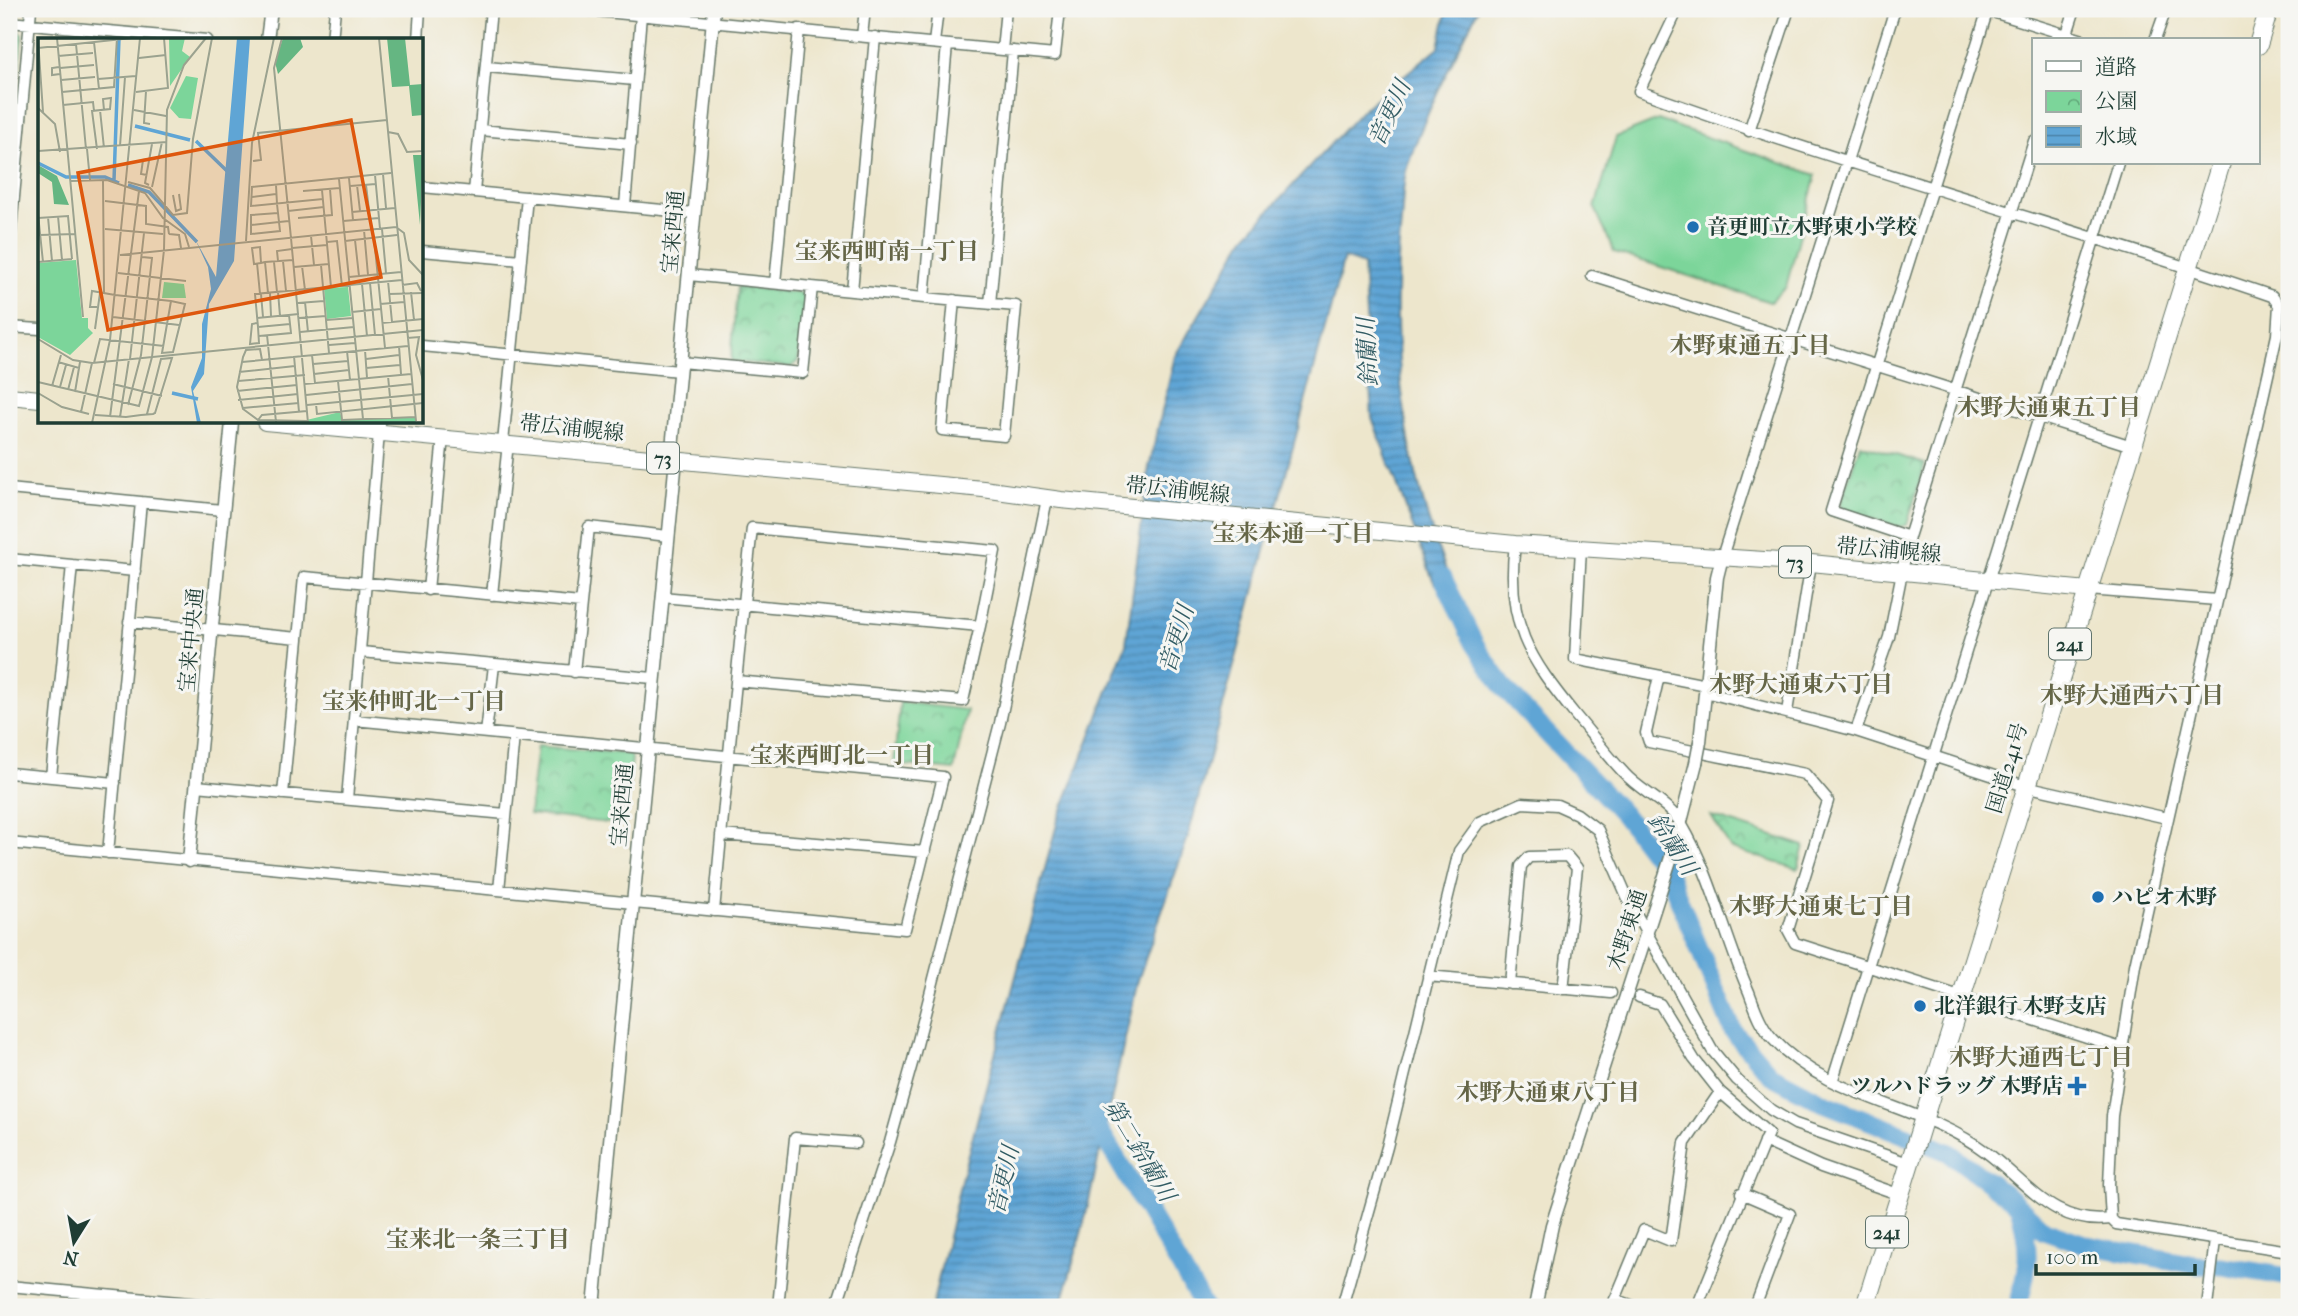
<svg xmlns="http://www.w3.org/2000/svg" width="2298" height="1316" viewBox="0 0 2298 1316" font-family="'IM FELL French Canon','Noto Serif JP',serif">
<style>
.park{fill:url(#park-crowns);stroke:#4e8967;stroke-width:2}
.pitch{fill:#7cd59a;stroke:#4e8967;stroke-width:2}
.water{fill:url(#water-rules);stroke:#3f7184;stroke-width:2}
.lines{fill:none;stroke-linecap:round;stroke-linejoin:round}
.river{stroke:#5fa5d5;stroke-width:19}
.minor-casing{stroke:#677869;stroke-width:13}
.tertiary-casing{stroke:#677869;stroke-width:15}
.primary-casing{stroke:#677869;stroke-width:18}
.trunk-casing{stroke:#677869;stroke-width:20}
.minor{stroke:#fff;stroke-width:10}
.tertiary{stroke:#fff;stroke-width:12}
.primary{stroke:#fff;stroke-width:16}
.trunk{stroke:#fff;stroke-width:18}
.tertiary-bridge-casing{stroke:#677869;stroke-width:15;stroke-linecap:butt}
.tertiary-bridge{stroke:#fff;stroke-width:12}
.poi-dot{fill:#1f6fb2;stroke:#f6f6f2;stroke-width:2.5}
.labels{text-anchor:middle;stroke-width:6;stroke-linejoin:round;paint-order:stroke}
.shield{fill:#f6f6f2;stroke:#60746d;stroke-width:2}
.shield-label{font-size:19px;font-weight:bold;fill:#1f3d34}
.poi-label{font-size:21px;font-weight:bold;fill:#1f3d34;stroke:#f6f6f2;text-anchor:start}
.street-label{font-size:21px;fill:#1f3d34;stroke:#f6f6f2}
.water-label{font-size:23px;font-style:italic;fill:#325c64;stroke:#f6f6f2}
.neighbourhood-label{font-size:23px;font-weight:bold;fill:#656647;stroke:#f6f6f2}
.inset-river{fill:none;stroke:#5fa5d5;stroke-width:3.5}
.inset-road{fill:none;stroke:#9ba28f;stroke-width:2}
.view{fill:#de580e;fill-opacity:0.15;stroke:#de580e;stroke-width:3.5}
.inset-edge{fill:none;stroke:#1f3d34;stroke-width:3.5}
</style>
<defs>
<pattern id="park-crowns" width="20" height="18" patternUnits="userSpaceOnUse" patternTransform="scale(1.75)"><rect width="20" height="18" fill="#7cd59a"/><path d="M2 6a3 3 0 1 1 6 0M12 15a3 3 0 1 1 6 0" fill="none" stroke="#65ae7e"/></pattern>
<pattern id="water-rules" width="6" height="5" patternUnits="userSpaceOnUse" patternTransform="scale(1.75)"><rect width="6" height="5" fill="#5fa5d5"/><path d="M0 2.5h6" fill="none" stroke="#4e88ae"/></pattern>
</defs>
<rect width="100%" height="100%" fill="#f6f6f2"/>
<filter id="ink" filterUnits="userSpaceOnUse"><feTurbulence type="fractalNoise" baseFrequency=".0143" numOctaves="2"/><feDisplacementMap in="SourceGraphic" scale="14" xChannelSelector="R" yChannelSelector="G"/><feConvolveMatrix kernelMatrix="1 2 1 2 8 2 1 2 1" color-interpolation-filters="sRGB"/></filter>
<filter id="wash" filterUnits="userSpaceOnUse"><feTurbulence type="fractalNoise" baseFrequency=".00686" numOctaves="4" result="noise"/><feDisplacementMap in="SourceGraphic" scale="28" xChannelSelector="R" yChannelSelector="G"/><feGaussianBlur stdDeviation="1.57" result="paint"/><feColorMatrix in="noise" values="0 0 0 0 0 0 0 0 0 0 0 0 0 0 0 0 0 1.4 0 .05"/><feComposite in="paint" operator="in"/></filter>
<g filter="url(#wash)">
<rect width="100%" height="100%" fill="#ede6cc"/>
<!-- park -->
<path class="park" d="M9,28L17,29L22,35L15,111H9Z
M737,287L801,293L805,298L798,361L791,367L731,361Z
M1860,444L1925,464L1907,525L1899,527L1844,510L1840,505Z
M900,702L967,710L954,770L894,764Z
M537,746L629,754L632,758L625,825L529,814Z
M1711,816L1804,846L1798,869L1731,849Z"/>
<!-- pitch -->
<path class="pitch" d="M1658,120L1816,175L1786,287L1770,302L1614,252L1595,208L1616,137Z"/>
<!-- water -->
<path class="water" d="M1447,9H1478C1454,59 1426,111 1408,164C1402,181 1403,203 1401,222C1388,347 1405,480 1457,596L1452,604L1433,580L1372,418L1363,265L1344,258L1187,840L1138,980L1085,1219L1061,1307H932L961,1180L1058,820L1126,644L1149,467L1175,356L1245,237L1364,108L1439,47Z"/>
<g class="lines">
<!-- river -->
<path class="river" d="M1443,578L1474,643L1505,689L1624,815L1668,873L1733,1031L1771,1075L1824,1103L1948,1152L2009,1197L2044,1230L2087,1245L2196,1265L2222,1266L2289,1277
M1091,1115L1204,1307
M2018,1307C2029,1264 2031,1250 2019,1207"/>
</g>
</g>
<g filter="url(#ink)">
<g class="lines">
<!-- minor casing -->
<g class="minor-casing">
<path id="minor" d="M574,9L1055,55L1060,9
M1678,9L1639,91C1848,167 2063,224 2272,296L2279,305L2277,335L2135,965L2112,1116L2109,1185L2111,1219
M1983,9L2083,40
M9,22L207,40
M862,36L865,9
M332,40L335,9
M418,40L420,9
M2065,40L2075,9
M2155,40L2166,9
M934,43L938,9
M1002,50L1006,9
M487,67L635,80
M481,130L631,144
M1749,131L1789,9
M422,187L694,213
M474,192L491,9
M625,206L641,15
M422,251L521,260
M9,252L31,9
M689,275L924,298L1016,306L1004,436L942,430L954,300
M1592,276L2132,446
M775,283L799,29
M852,291L875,37
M924,298L947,45
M990,304L1013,51
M9,327L40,329
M422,346L679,371
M680,362L803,373L812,287
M503,443L527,197
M9,489L222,510
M1909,537L1831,511L1988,9
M1515,544C1505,623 1529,658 1576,716C1592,735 1607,755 1624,773C1642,793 1667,801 1682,825C1712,876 1725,938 1749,992C1755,1008 1761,1026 1773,1039C1829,1100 1922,1104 1986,1152C2028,1183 2053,1226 2111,1219L2116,1224L2289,1251
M1581,548L1575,659L1706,685
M1722,557L1895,9
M9,559L135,571
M428,590L443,437
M2088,590L2217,600
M492,595L508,443
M662,597L980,626L995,551L752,528C738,655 726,783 714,911
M129,622L298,638
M361,652L653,678
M574,672L589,527L668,536
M1659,676L1646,733L1649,742L1805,774L1828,801L1788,930L1795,943L2121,1048
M736,681L963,701L980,626
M1705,692L1856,731L2025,786L2167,818
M1787,712L1811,563
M1856,731L1889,637L1909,537L2034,141
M486,733L494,665
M9,773L115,783
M51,777L72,565
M196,786L506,814
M283,794L304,577L581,603
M347,799L380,422
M721,835L925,852
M9,843L905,929L943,777L354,720
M108,853L141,502
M499,890L514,736
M1428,976L1611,993
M1510,984L1521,866L1529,857L1567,856L1577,868L1563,989
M1639,997L1660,1004L1694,1059L1720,1092L1768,1133L1697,1307
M1833,1079L2118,163
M1764,1141L1821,1167L1898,1194
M1741,1193L1790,1214L1755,1307
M9,1286L232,1307
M1615,1299L1636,1307
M778,1307L795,1138L856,1143
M836,1307L890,1142L913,1060L1000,723L1047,499
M1342,1307L1387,1147L1459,851L1480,822L1522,803L1557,805L1577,814L1598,830L1629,901L1712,1050L1737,1080L1771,1110L1795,1124L1908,1163
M1612,1307L1644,1230L1671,1241L1685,1143L1720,1092
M2207,1307L2215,1240"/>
</g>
<!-- tertiary casing -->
<g class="tertiary-casing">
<path id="tertiary" d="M267,40L271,9
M671,459L714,9
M1700,742L1717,577L1722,557
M189,861L232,422
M594,1307L676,459
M1535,1307L1552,1225L1675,845L1696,763"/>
</g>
<!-- primary casing -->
<g class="primary-casing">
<path id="primary" d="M9,396L40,399
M265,422L983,489L1061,500L1515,544L1811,563L2088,590"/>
</g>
<!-- trunk casing -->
<g class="trunk-casing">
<path id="trunk" d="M2258,45L2269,9
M1865,1307L2221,163"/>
</g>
<!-- minor -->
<use href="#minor" class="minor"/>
<!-- tertiary -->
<use href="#tertiary" class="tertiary"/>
<!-- primary -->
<use href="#primary" class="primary"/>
<!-- trunk -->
<use href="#trunk" class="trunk"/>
<!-- tertiary-bridge casing -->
<g class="tertiary-bridge-casing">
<path id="tertiary-bridge" d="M1696,763L1700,742"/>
</g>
<!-- tertiary-bridge -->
<use href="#tertiary-bridge" class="tertiary-bridge"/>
</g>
</g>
<!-- markers -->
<g class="poi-dot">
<circle cx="1693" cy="227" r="7"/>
<circle cx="2098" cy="897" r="7"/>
<circle cx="1920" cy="1006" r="7"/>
<path d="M2073.5 1075.5h7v7h7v7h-7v7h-7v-7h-7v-7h7z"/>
</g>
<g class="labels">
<!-- shield labels -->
<g class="shield">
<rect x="647" y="442.5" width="32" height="31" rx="5"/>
<rect x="1779" y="546.5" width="32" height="31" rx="5"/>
<rect x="2049" y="628.5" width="42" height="31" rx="5"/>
<rect x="1866" y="1216.5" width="42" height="31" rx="5"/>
</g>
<g class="shield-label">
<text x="663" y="465">73</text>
<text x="1795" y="569">73</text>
<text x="2070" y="651">241</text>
<text x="1887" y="1239">241</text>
</g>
<!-- poi labels -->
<g class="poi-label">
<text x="1707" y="234">音更町立木野東小学校</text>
<text x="2112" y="904">ハピオ木野</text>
<text x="1934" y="1013">北洋銀行 木野支店</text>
<text x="2063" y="1093" text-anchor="end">ツルハドラッグ 木野店</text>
</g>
<!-- street labels -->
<g class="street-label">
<text transform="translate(673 232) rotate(-85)" y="7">宝来西通</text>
<text transform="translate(572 428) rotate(6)" y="7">帯広浦幌線</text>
<text transform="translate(1178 490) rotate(6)" y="7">帯広浦幌線</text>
<text transform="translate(1889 550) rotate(5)" y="7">帯広浦幌線</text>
<text transform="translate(191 640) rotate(-85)" y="7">宝来中央通</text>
<text transform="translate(2007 768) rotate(-73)" y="7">国道241号</text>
<text transform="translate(622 805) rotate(-85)" y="7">宝来西通</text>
<text transform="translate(1627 930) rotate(-72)" y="7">木野東通</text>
</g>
<!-- water labels -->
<g class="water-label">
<text transform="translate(1389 113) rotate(-65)" y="8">音更川</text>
<text transform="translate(1367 352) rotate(-93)" y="8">鈴蘭川</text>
<text transform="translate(1176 639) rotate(-73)" y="8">音更川</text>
<text transform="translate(1673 844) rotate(57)" y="8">鈴蘭川</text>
<text transform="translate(1140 1150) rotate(59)" y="8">第二鈴蘭川</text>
<text transform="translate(1003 1180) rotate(-77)" y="8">音更川</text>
</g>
<!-- neighbourhood labels -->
<g class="neighbourhood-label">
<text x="887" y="259">宝来西町南一丁目</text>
<text x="1750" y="353">木野東通五丁目</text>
<text x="2049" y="415">木野大通東五丁目</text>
<text x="1293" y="541">宝来本通一丁目</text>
<text x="1801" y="692">木野大通東六丁目</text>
<text x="2132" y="703">木野大通西六丁目</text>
<text x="414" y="709">宝来仲町北一丁目</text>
<text x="842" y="763">宝来西町北一丁目</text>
<text x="1821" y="914">木野大通東七丁目</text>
<text x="2041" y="1065">木野大通西七丁目</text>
<text x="1548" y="1100">木野大通東八丁目</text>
<text x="478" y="1247">宝来北一条三丁目</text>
</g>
</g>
<!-- overview -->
<g transform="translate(38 38)">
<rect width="385" height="385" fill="#ede6cc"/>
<path d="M131,0H147L144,13L152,19L132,48ZM148,38L160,40L153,81L141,80L132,70Z" fill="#7cd59a"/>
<path d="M245,0H262L265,9L240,36L237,24ZM349,0H367L372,47L385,46V77L374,78L371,48L354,49ZM375,117H385L382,187ZM0,127L19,138L31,167L16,166L14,144L0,135Z" fill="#65b682"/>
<path d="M38,222L44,280H50V290L55,295L32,317L0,299V225ZM310,249L313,278L289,281L286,250ZM302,374L304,382L377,379L378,385H256Z" fill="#7cd59a"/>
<path d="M126,244L146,246L148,260H124Z" fill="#7cd59a"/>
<path d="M199,0H212L196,223L171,266L166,336L155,353L163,385H159L153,349L164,320V286L173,251L170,229L157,201L178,239Z" fill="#5fa5d5"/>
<path class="inset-river" d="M97,88L152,102M158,103L189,133M0,125L28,139H67L81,145M76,142L81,0M90,147L111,154L159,204M134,355L160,361"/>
<path class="inset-road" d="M19,0L45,279M244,0L236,30L253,200M341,0L378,383M0,1L5,74M56,4L61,51M38,6L48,111M0,10L94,0M20,18L55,15M101,20L128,17M21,29L14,30V37L22,36M22,30L56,27M60,41L98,38M23,42L57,39M108,53L106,85L112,86M24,54L76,49L79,0M98,54L130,50L126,0M25,67L55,64L56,73M0,70L17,86L22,114M62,72L66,110M96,72L128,78M350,94L360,96L369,114L385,113M82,108L87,39M49,111L52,142M59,111L54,73L72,71L73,60L65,61L66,72M0,113L129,104M384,114L385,79M215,123L223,122L220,95L349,82M345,136L348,170M109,137L103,136L105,122L112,121M337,137L342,191M311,140L315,182M301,141L325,381M65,142L66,255M33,143L69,142L107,155L125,180L147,196L151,209M90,144L112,150L135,177L149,175L155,101L174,0M111,147L107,145L114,106M238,147L239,166L242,193L213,196V187L241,184L251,183M319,147L322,173M328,147L331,172M312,148L338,146M114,149L124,104M284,152L293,249M265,153L302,150M135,157L138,173L143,171L141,156M214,159L238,156M285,161L213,168L214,149L353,135M67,163L108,168V186L130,189L131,196M250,173L286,169M314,174L357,170M0,176L5,224M20,178L24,222M10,179L14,223M0,180L30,178L34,221M260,180L294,177L292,151M305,183L341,180M213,187V177L240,175M67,191L125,196M344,191L348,235M326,192L330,237M131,196L141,197L143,210M1,197L38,196M273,198L276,227M253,200L270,385M336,200L347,310M317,202L321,238M208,203L214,105L236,0M307,203L359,197M289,204L299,203L304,248M254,210L289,207M82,217L358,189L366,195L371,222L385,237M240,223L239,213L254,211M245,223L248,253M0,224L34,221M227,224L230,255M236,224L239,254M219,225L222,256M223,225L222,209L214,210L216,226L223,225L227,224L255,222M283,227L291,315M264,228L267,252M256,229L291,226M80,235L148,243M311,239L363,234M350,243L354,284M332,245L337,297M324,246L329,298M364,247L379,245L383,253M240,254L242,278M373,254L376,282M232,255L233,278M223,256L225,279M351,256L385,255M267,264L270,294M260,265L286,263M342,266L366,264M59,269H52L54,253L77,257L133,263L147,266L135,314L124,315L133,263M314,274L343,271M75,279L141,287M219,280L261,276M261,280L288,278M288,282L315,280M219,285L214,286L212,306L221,305L220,289L217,256L364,242M344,285L385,281M220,289L252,286M57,291L62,255M262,294L316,289M229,297L238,384M221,298L253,295L251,277M369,300L381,299L378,317L385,342M0,301L35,322L54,325L385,292M291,307L317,305M361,308L363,336M327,312L329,340M309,313L312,342M274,317L277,345M256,318L261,374M92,321L106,195M328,321L361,317M224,322L222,311L208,312L205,319L199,349L205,371L220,382L270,383M20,324L41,330L42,324M204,324L370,308M56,325L62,301L126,308M275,326L310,323M328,330L362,327M201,334L257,328M276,336L311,332M350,338L354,380M200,343L267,337M300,343L304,382L378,379M0,344L101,368L114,319L126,212L129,72L146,27L168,0M75,346L124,358M267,346L373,336M14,348L23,317M22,349L28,327M30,352L36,329M199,353L259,347M37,354L41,330M0,355L24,369L51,376M268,357L374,346M200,362L260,356M278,366L279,376L385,365M90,367L103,317L114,220L104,219M269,367L385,356M205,370L261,365M43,374L54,325M57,377L88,379L103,377L115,376L117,375L134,320L123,321L109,376M72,379L101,153M82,379L91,321M220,382L224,377L269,373M54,385L72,302L102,0"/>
<path class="view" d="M313,82L343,239L70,292L40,135Z"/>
<rect width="385" height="385" class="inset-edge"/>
</g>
<!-- margin -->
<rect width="2298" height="1316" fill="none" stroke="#f6f6f2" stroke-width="35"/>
<!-- legend -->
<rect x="2032" y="38" width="228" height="126" fill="#f6f6f2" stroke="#a0aca6" stroke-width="2"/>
<rect x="2046" y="61" width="35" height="10" fill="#ffffff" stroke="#a0aca6" stroke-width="2"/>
<text x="2095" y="74" font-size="21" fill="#1f3d34">道路</text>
<rect x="2046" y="91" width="35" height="21" fill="url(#park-crowns)" stroke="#a0aca6" stroke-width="2"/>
<text x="2095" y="108" font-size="21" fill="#1f3d34">公園</text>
<rect x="2046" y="126" width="35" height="21" fill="url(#water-rules)" stroke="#a0aca6" stroke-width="2"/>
<text x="2095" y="144" font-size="21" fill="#1f3d34">水域</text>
<!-- north arrow -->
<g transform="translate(74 1242) rotate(191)" stroke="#f6f6f2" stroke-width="5" paint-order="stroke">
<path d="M0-5L12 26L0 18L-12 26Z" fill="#1f3d34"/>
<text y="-10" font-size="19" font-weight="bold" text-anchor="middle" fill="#1f3d34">N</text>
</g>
<!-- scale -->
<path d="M2036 1264v10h159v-10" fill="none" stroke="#1f3d34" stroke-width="3.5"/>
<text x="2046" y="1264" font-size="21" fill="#1f3d34" stroke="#f6f6f2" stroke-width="5" paint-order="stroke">100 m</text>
</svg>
